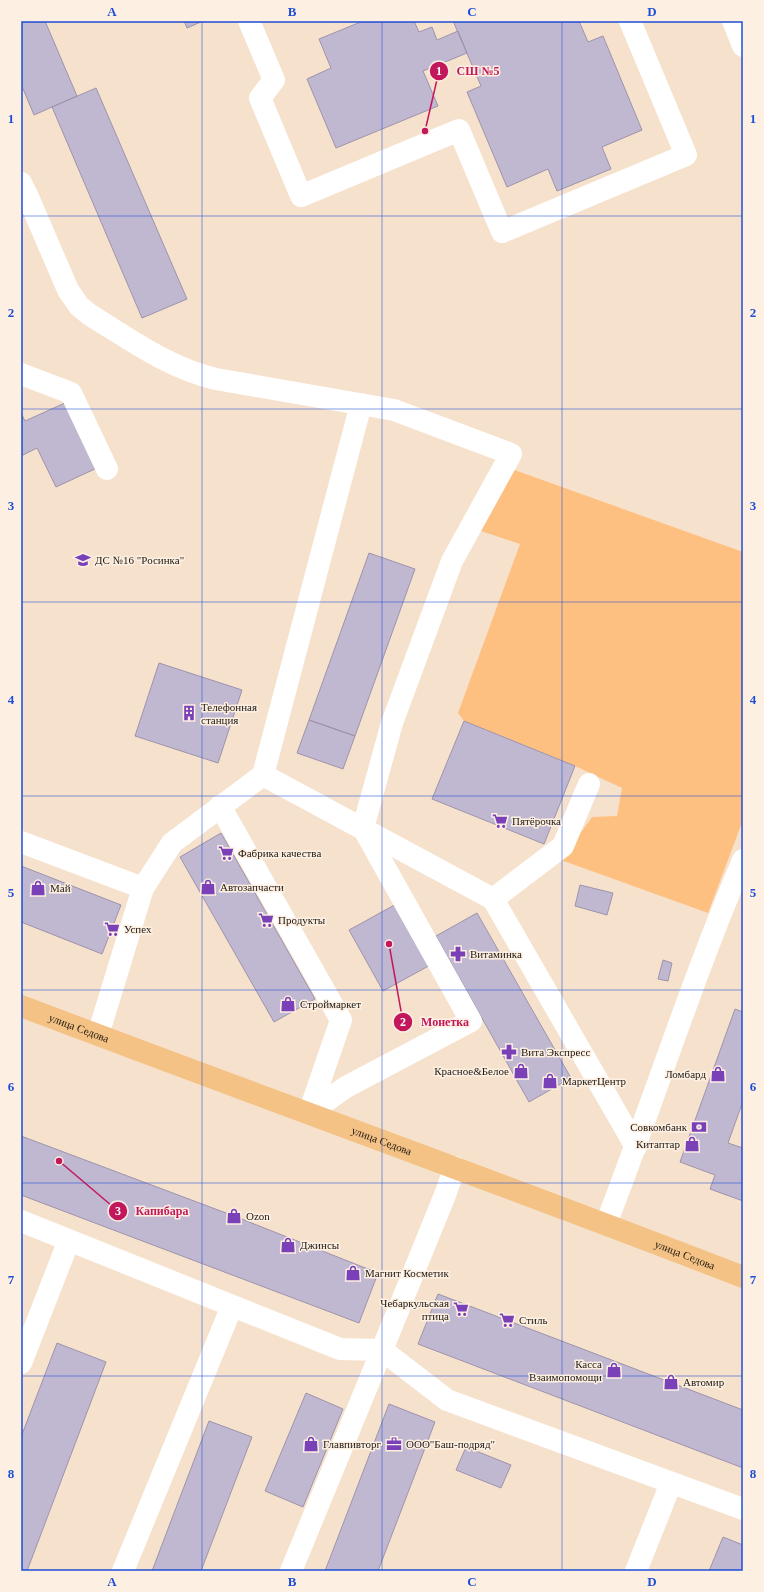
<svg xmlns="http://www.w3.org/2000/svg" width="764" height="1592" viewBox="0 0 764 1592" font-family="'Times New Roman',serif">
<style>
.green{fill:#fec080}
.building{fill:#c0b7d0;stroke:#9d94ac}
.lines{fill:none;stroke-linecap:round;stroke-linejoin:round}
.minor{stroke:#fff;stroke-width:22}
.major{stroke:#f4c285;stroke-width:22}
.grid{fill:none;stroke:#1d4ed8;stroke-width:1;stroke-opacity:0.55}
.labels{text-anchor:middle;stroke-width:3;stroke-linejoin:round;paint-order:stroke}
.poi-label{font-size:11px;fill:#1f1811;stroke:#fdf0e3;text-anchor:start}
.street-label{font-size:11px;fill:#1f1811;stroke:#fdf0e3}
.leader{fill:none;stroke:#c2185b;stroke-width:1.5}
.callout-dot{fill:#c2185b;stroke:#fdf0e3;stroke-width:1.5}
.mark-label{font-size:12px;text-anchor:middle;font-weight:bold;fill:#fff}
.callout-label{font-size:12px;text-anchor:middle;font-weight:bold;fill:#c2185b;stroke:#fdf0e3;stroke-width:3;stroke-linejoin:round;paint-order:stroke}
.neatline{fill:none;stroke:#1d4ed8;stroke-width:1.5}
.grid-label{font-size:13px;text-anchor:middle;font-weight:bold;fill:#1d4ed8}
</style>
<rect width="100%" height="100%" fill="#f6e1cc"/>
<!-- green -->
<path class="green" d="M509,468L743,552V820L708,913L561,860L592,817L617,816L622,788L575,766L464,721L458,713L520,544L478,530Z"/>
<!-- building -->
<path class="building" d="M21,21H45L77,96L34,115L21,84Z
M184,21H203L187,28Z
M363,21H414L419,32L432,27L437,40L458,31L467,53L423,71L438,106L336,148L307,79L331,68L319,39Z
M453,21H579L588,42L603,36L642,130L602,147L611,169L557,191L548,169L507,187L467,92L481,86Z
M96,88L187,299L142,318L52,107Z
M67,402L97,468L56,487L37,448L21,456V413L25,421Z
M369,553L415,569L355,736L309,720Z
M159,663L242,690L218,763L135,736Z
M309,720L355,736L343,769L297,753Z
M464,721L575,766L544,844L432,799Z
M221,833L315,999L274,1022L180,857Z
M21,866L121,905L102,954L21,922Z
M580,885L613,893L607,915L575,906Z
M400,902L434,963L383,991L349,930Z
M477,913L571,1078L529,1102L436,936Z
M663,960L672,963L668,981L658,979Z
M735,1009L743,1012V1101L728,1143L743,1148V1201L710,1189L715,1175L680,1162Z
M21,1136L234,1216L378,1273L359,1323L21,1195Z
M438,1294L743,1410V1468L418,1344Z
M57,1343L106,1362L27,1571H21V1437Z
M306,1393L343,1409L303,1507L265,1491Z
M389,1404L435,1422L378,1571H325Z
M209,1421L252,1437L201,1571H152Z
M466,1447L511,1465L501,1488L456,1470Z
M723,1537L743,1545V1571H709Z"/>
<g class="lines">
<!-- minor -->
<path class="minor" d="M249,21L274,80L260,98L301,196L459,130L502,232L686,155L630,21
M733,21L743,46
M21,183L28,197L68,290L79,306L90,315C131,340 169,368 216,379L394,410L511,454L452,561L392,723L363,828L471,1021L346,1087L309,1113
M21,374L71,393L107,469
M263,775L493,899L636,1147
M220,806L341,1020L309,1113
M21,842L143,888
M493,899L563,846L589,784
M98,1035L143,888L172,843L263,775L361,404
M455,1167L445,1195L382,1350L447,1400L743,1509
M21,1221L340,1349L382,1350L291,1571
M606,1224C653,1103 692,979 743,860
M21,1363L69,1240
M123,1571L232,1306
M636,1571L671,1483"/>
<!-- major -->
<path class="major" id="s1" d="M21,1006C261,1097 503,1184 743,1277"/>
</g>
<!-- grid -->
<path class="grid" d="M202,21V1571M382,21V1571M562,21V1571M21,216H743M21,409H743M21,602H743M21,796H743M21,990H743M21,1183H743M21,1376H743"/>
<!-- icons -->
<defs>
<g id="school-bare" transform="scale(1.2)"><path d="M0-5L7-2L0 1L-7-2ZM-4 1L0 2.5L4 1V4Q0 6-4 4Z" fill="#7a40b7" stroke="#fdf0e3" stroke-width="2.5" paint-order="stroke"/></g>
<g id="building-bare" transform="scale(1.2)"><path d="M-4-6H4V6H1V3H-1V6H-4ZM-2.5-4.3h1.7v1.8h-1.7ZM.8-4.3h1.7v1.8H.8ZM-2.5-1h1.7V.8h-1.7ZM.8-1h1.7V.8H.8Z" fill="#7a40b7" stroke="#fdf0e3" stroke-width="2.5" paint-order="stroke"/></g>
<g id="supermarket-bare" transform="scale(1.2)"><path d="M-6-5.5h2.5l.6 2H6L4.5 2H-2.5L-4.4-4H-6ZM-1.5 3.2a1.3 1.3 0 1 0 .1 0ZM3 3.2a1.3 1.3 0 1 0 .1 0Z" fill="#7a40b7" stroke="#fdf0e3" stroke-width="2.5" paint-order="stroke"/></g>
<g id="shop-bare" transform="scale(1.2)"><path d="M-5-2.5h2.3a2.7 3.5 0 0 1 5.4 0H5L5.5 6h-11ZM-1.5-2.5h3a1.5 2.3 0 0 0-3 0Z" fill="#7a40b7" stroke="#fdf0e3" stroke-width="2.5" paint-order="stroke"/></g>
<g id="pharmacy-bare" transform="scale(1.2)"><path d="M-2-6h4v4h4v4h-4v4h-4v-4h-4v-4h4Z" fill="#7a40b7" stroke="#fdf0e3" stroke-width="2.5" paint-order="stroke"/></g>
<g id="bank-bare" transform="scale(1.2)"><path d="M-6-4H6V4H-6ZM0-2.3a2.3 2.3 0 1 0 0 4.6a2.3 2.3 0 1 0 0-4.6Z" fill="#7a40b7" stroke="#fdf0e3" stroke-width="2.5" paint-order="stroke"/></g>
<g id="office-bare" transform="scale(1.2)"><path d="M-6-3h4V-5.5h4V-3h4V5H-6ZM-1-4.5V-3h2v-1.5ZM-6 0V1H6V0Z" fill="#7a40b7" stroke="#fdf0e3" stroke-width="2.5" paint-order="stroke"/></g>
</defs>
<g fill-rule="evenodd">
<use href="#school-bare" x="83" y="560"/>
<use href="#building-bare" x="189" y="713"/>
<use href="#supermarket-bare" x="500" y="821"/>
<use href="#supermarket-bare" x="226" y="853"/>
<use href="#shop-bare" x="208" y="887"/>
<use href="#shop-bare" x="38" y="888"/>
<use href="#supermarket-bare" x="266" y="920"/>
<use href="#supermarket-bare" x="112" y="929"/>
<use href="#pharmacy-bare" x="458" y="954"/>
<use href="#shop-bare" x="288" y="1004"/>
<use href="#pharmacy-bare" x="509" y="1052"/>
<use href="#shop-bare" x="521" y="1071"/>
<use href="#shop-bare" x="718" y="1074"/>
<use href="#shop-bare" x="550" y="1081"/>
<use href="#bank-bare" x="699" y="1127"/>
<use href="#shop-bare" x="692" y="1144"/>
<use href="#shop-bare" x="234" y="1216"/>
<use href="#shop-bare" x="288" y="1245"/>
<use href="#shop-bare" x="353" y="1273"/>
<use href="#supermarket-bare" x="461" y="1309"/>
<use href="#supermarket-bare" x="507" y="1320"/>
<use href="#shop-bare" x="614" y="1370"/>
<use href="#shop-bare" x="671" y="1382"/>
<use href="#shop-bare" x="311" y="1444"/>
<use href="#office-bare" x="394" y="1444"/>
</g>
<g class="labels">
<!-- poi labels -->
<g class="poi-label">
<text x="95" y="564">ДС №16 "Росинка"</text>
<text x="201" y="711">Телефонная<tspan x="201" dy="13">станция</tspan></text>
<text x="512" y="825">Пятёрочка</text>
<text x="238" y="857">Фабрика качества</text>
<text x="220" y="891">Автозапчасти</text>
<text x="50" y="892">Май</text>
<text x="278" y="924">Продукты</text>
<text x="124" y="933">Успех</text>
<text x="470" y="958">Витаминка</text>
<text x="300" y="1008">Строймаркет</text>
<text x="521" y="1056">Вита Экспресс</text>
<text x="509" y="1075" text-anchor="end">Красное&amp;Белое</text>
<text x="706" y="1078" text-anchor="end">Ломбард</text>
<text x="562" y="1085">МаркетЦентр</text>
<text x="687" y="1131" text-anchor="end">Совкомбанк</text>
<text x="680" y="1148" text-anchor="end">Китаптар</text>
<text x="246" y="1220">Ozon</text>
<text x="300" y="1249">Джинсы</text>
<text x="365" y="1277">Магнит Косметик</text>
<text x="449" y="1307" text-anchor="end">Чебаркульская<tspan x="449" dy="13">птица</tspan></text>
<text x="519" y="1324">Стиль</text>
<text x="602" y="1368" text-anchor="end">Касса<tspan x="602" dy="13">Взаимопомощи</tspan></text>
<text x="683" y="1386">Автомир</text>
<text x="323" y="1448">Главпивторг</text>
<text x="406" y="1448">ООО"Баш-подряд"</text>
</g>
<!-- street labels -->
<g class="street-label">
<text dy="4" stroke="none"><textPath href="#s1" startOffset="62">улица Седова</textPath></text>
<text dy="4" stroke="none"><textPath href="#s1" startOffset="385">улица Седова</textPath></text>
<text dy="4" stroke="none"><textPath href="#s1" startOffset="709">улица Седова</textPath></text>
</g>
</g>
<!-- callouts -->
<path class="leader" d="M425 131L439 71M389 944L403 1022M59 1161L118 1211"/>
<g class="callout-dot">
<circle cx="425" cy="131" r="4"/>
<circle cx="389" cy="944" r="4"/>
<circle cx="59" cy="1161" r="4"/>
<circle cx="439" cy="71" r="10"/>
<circle cx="403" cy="1022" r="10"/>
<circle cx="118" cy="1211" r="10"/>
</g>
<g class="mark-label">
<text x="439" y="75">1</text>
<text x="403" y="1026">2</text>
<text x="118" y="1215">3</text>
</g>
<g class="callout-label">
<text x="478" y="75">СШ №5</text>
<text x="445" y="1026">Монетка</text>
<text x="162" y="1215">Капибара</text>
</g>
<!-- border -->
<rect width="764" height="1592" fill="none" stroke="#fdf0e3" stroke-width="44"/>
<rect x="22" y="22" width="720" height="1548" class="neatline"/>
<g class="grid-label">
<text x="112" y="16">A</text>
<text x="292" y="16">B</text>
<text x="472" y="16">C</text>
<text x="652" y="16">D</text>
<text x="11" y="123">1</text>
<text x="753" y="123">1</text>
<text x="11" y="317">2</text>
<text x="753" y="317">2</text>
<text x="11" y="510">3</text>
<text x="753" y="510">3</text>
<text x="11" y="704">4</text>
<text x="753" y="704">4</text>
<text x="11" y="897">5</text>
<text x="753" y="897">5</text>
<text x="11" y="1091">6</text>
<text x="753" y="1091">6</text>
<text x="11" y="1284">7</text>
<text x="753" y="1284">7</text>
<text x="11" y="1478">8</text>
<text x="753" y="1478">8</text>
<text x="112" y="1586">A</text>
<text x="292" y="1586">B</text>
<text x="472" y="1586">C</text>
<text x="652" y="1586">D</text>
</g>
</svg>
